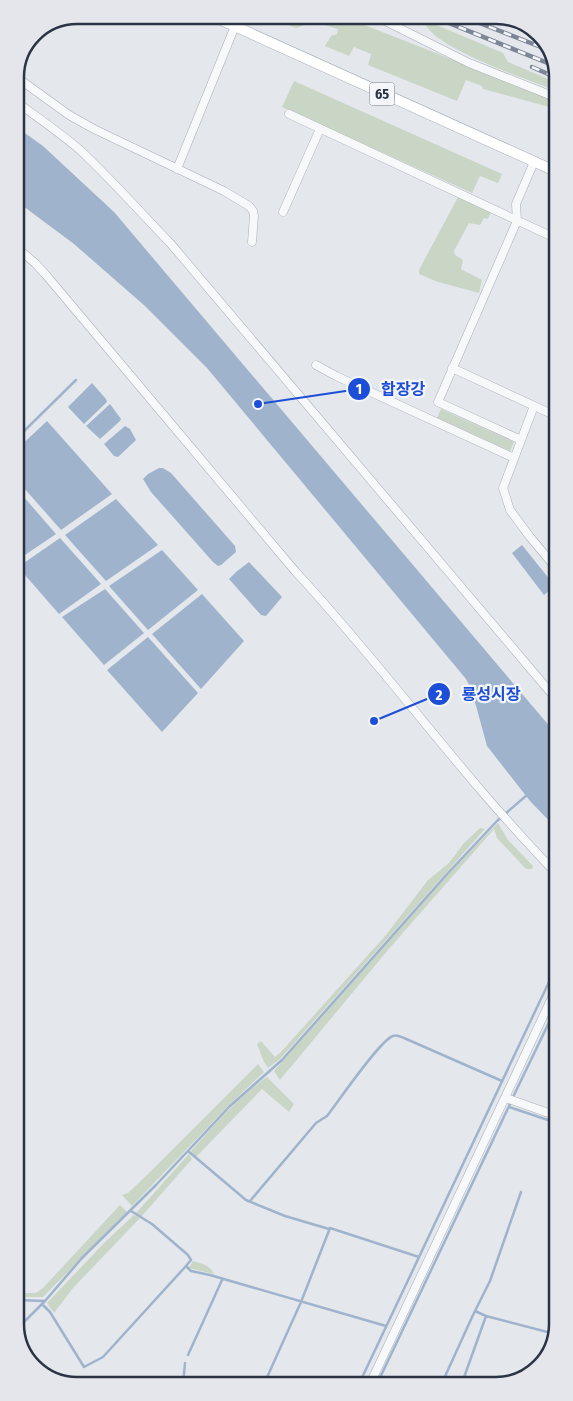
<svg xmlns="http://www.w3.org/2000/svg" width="573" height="1401" viewBox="0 0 573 1401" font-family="'Fira Sans Condensed','Noto Sans KR',sans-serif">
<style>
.green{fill:#c9d6c5}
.water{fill:#9fb4cc}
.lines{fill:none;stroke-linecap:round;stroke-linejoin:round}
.stream{stroke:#9fb4cc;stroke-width:2.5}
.minor-casing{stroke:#a9aeb7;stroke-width:9}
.major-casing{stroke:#a3abb8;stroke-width:11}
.minor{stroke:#f7f8fa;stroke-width:8}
.major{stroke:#fff;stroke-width:10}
.rail-casing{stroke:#7d8696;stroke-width:4.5}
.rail{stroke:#f4f6f9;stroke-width:2.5;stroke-dasharray:8;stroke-linecap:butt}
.labels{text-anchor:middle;stroke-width:4.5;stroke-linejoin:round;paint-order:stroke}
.shield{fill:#f4f6f9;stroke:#676e7b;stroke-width:1}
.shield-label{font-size:14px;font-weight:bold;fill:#2b3445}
.rim{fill:none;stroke:#2b3445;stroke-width:2.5}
.leader{fill:none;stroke:#1d4ed8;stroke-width:2}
.callout-dot{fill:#1d4ed8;stroke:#f4f6f9;stroke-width:2}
.mark-label{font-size:15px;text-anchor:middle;font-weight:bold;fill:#fff}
.callout-label{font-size:16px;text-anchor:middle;font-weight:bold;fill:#1d4ed8;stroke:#f4f6f9;stroke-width:4.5;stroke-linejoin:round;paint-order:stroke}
</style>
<rect width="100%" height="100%" fill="#e4e7ec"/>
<!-- green -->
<path class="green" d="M262,15H339L555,100V111L553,108L483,89L482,86L466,80L457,101L368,65L371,54L354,47L349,56L325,46L331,36L337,34L338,29L315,22L296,28Z
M427,21L503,53L508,62L555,82V90C526,79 439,50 425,24Z
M294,81L502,174L498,183L480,176L472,193L282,107Z
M458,197L491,212L488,219L484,218L480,225L469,223L454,251L455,255L463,260L461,269L482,280L479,293L438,282L419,274V270Z
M441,409L514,442L510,451L437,418Z
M498,823L508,840L533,866L532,869H526L497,838L494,829L387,951L280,1080L274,1071L449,873Z
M480,828L485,829L280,1059L268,1068L264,1062L257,1044L261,1041L275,1057L281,1052L386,935L428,880L449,863L464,843Z
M258,1064L264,1072L230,1104L132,1206L122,1195L128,1193L149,1173Z
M267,1077L294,1104L289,1112L262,1089L196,1157L191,1151C214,1125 238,1097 267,1077Z
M189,1154L192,1159L141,1217L136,1213Z
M120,1205L127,1212L43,1297H18V1293H36L43,1288Z
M134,1215L140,1218L73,1288L54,1313L47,1303L106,1241Z
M193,1261C202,1264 210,1265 214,1274L189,1268Z"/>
<!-- water -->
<path class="water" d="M15,126L43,146L114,212L557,735V829L530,801L487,746L472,691L466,679L207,368L145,306L74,244L15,200Z
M92,383L106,399L107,402L84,424L68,407Z
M110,404L121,419L120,421L100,439L86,426Z
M47,421L112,494L61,530L16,479V450Z
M125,426L130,429L136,440L118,457L114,456L104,444Z
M159,468H163L171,473L235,546L236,552L221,565L218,566L213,562L151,492L143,479L148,474Z
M16,488L56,534L16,561Z
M116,499L158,545L106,581L65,535Z
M60,538L101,584L59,614L18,567Z
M522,545L555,586L544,595L512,553Z
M162,550L198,590L148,630L109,586Z
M249,562L282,597L266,616L261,615L229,579L236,572Z
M105,589L144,633L104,665L62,617Z
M202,594L244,641L201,689L152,634Z
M148,637L198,693L162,732L107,670Z"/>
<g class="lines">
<!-- stream -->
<path class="stream" d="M16,439L76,380
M514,1095L557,1006
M509,1107L557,1123
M188,1151L246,1200L285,1216L329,1229
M250,1201L316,1123L327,1116C338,1102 380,1040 393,1036C397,1034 401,1037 404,1038L502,1081
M131,1211L152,1224L188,1255L191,1260L186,1266
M18,1300L44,1301
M42,1304L50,1312L84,1367L103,1357L186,1266L191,1271L210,1275L386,1326
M475,1311L486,1316L555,1334
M18,1328L45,1301L82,1258L156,1185L230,1106L282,1060L448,873L497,821L527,795
M188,1355L222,1280
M419,1379L436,1383
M442,1383L473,1315L490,1281L521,1192
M462,1383L486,1316
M264,1384L301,1302L330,1228L419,1257
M359,1384L557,965
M377,1384L510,1104
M183,1385L185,1363"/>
<!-- minor casing -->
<g class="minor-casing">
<path id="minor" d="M373,15L469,63L555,97
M15,76L69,115L94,129L224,191L249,206L253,211L254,216L252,242
M15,101C37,117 59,132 80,150C112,180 141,213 171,244L556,699
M289,114L555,238
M177,169L235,26
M283,212L320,129
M16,247L35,263L46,275L295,571C386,669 463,778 557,874
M316,365L336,376L514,458
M452,368L556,416
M534,406L503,488L510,510L530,537L556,568
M521,440L438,402L517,221L516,204L534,162
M506,1098L557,1116
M370,1384L557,987"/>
</g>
<!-- major casing -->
<g class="major-casing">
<path id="major" d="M210,15L555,171"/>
</g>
<!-- minor -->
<use href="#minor" class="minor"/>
<!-- major -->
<use href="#major" class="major"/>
<!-- rail casing -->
<g class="rail-casing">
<path id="rail" d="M429,15L555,66
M459,15L551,51
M532,67L555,77"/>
</g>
<!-- rail -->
<use href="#rail" class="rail"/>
</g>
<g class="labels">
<!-- shield labels -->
<rect class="shield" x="369.5" y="82.5" width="25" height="23" rx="4"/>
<g class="shield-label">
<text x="382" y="99">65</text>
</g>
</g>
<!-- crop -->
<path d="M0 0H573V1401H0ZM77 24H496A53 53 0 0 1 549 77V1324A53 53 0 0 1 496 1377H77A53 53 0 0 1 24 1324V77A53 53 0 0 1 77 24Z" fill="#e4e6eb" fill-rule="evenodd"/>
<path class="rim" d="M77 24H496A53 53 0 0 1 549 77V1324A53 53 0 0 1 496 1377H77A53 53 0 0 1 24 1324V77A53 53 0 0 1 77 24Z"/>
<!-- callouts -->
<path class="leader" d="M258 404L359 389M374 721L439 694"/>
<g class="callout-dot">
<circle cx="258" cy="404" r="5"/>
<circle cx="374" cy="721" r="5"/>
<circle cx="359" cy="389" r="12"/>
<circle cx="439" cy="694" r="12"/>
</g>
<g class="mark-label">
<text x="359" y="394">1</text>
<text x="439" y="700">2</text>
</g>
<g class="callout-label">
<text x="403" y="395">합장강</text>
<text x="491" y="700">룡성시장</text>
</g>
</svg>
